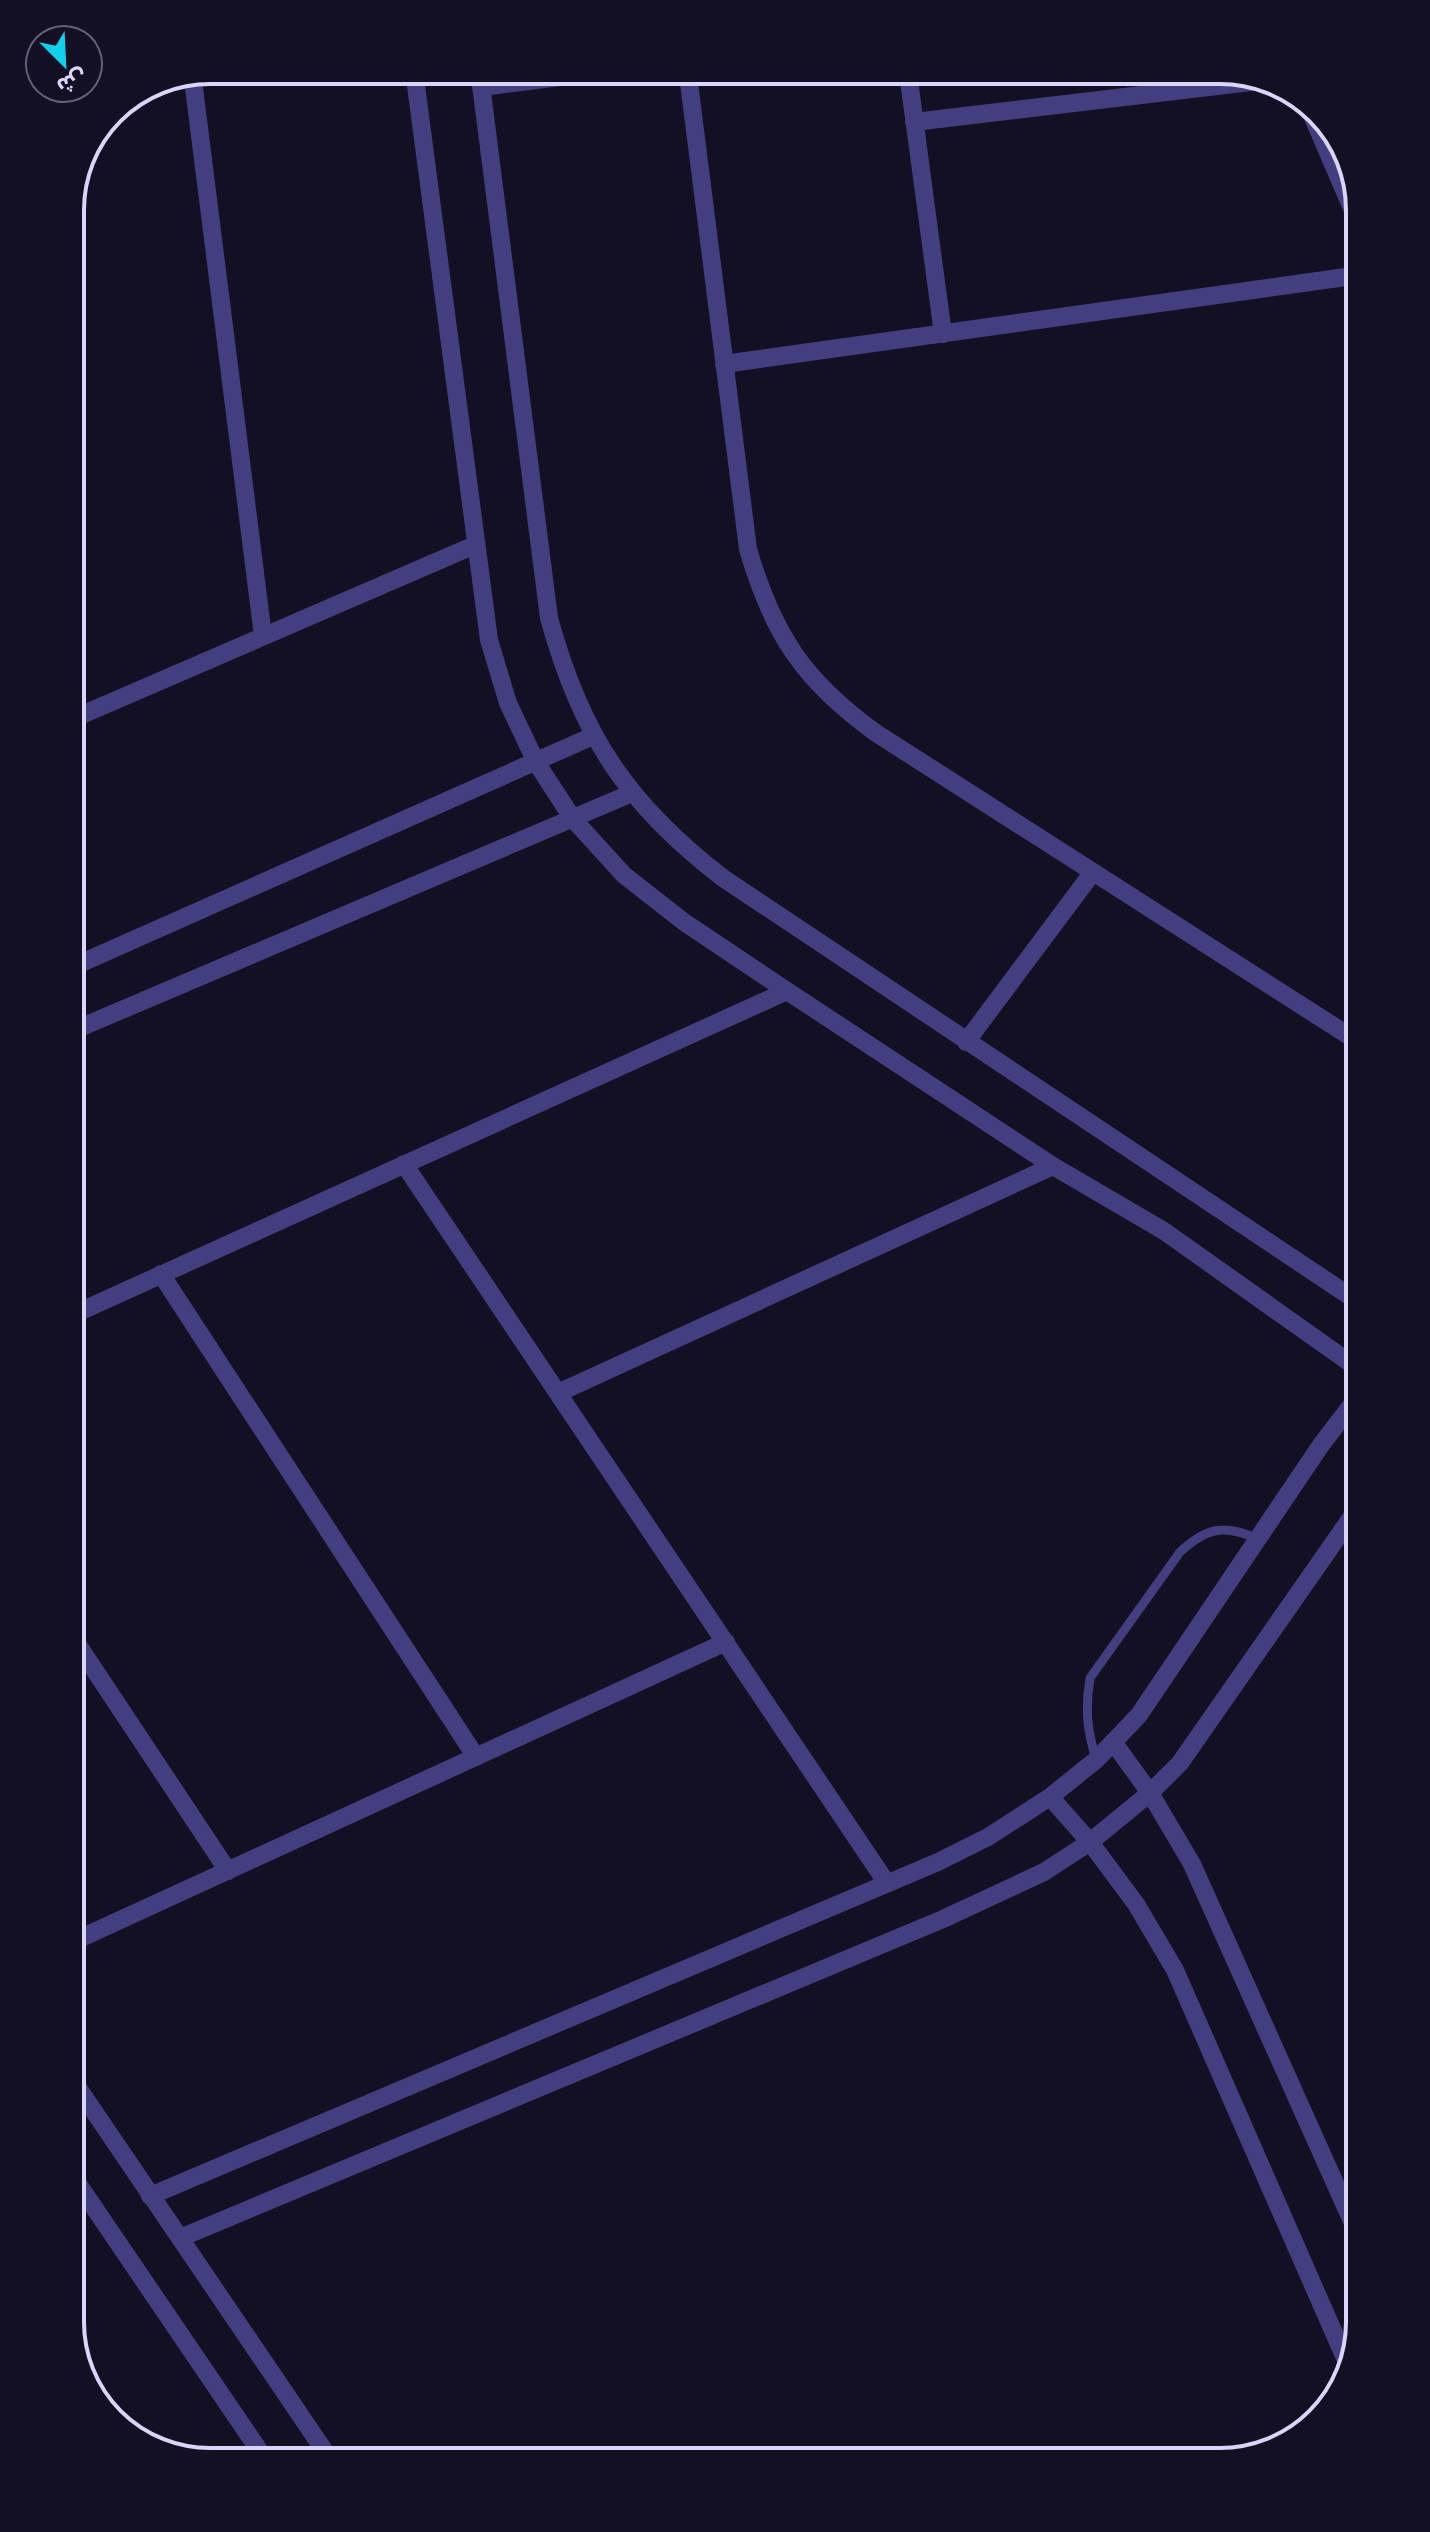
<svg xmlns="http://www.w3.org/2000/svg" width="1430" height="2532" viewBox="0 0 1430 2532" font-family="'Noto Sans','Noto Sans Arabic',sans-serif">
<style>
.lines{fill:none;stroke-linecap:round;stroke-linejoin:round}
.service{stroke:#423e7f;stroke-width:9}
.minor{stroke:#423e7f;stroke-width:18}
.rim{fill:none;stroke:#dad5fc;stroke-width:4}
</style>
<rect width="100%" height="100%" fill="#141023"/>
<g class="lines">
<!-- service -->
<path class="service" d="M1096,1759C1087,1730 1085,1708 1090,1678L1180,1552C1207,1527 1225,1524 1258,1539"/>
<!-- minor -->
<path class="minor" d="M908,73L943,334
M688,75L748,549C773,635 804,681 876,733L1360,1043
M480,77L549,618C581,735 627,804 723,878L1360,1303
M415,78L489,640L508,703L536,762L573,819L624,875L684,922L787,991L1053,1166L1164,1231L1360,1370
M193,80L263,636
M481,87L560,77
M1305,99L1360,227
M914,122L1259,81
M724,364L1360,275
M70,720L475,545
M70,968L593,736
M70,1032L632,793
M966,1042L1093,872
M404,1164L886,1882
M161,1274L476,1757
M70,1316L787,991
M558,1393L1053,1166
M70,1633L228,1871
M1114,1743L1150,1793L1192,1864L1360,2239
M1050,1797L1090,1842L1136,1904L1175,1970L1348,2365
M70,1943L726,1642
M70,2076L332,2462
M70,2172L267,2462
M150,2196L938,1862L988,1837L1050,1797L1096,1760L1139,1715L1321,1445L1360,1394
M180,2238L943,1919L1044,1872L1090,1842L1150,1793L1180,1763L1360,1505"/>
</g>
<!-- crop -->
<path d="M0 0H1430V2532H0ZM210 84H1220A126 126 0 0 1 1346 210V2322A126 126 0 0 1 1220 2448H210A126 126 0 0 1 84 2322V210A126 126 0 0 1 210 84Z" fill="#141023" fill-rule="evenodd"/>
<path class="rim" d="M210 84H1220A126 126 0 0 1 1346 210V2322A126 126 0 0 1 1220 2448H210A126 126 0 0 1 84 2322V210A126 126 0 0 1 210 84Z"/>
<!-- north arrow -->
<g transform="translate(64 64) rotate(156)"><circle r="38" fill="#141023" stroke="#635f7a" stroke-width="2"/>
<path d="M0-6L14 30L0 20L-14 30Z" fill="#10d1ed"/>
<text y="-12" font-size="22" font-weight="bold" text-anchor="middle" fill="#dad5fc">ش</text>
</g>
</svg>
